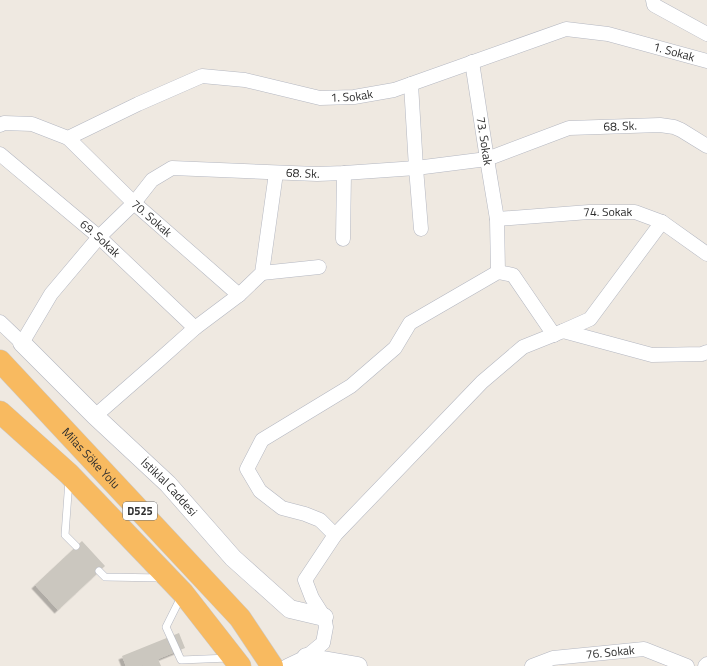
<svg xmlns="http://www.w3.org/2000/svg" width="707" height="666" viewBox="0 0 707 666" font-family="'Titillium Web',sans-serif">
<style>
.building{fill:#cbc7bf;filter:url(#shadow)}
.lines{fill:none;stroke-linecap:round;stroke-linejoin:round}
.service-casing{stroke:#b4b7c1;stroke-width:8}
.minor-casing{stroke:#b4b7c1;stroke-width:15}
.tertiary-casing{stroke:#b4b7c1;stroke-width:19}
.trunk-casing{stroke:#c9c9c9;stroke-width:23}
.service{stroke:#fff;stroke-width:7}
.minor{stroke:#fff;stroke-width:14}
.tertiary{stroke:#fff;stroke-width:18}
.trunk{stroke:#f8ba60;stroke-width:22}
.labels{text-anchor:middle;stroke-width:4;stroke-linejoin:round;paint-order:stroke}
.shield{fill:#fff;stroke:#6d6d6d;stroke-width:1}
.shield-label{font-size:11px;font-weight:bold;fill:#2e2e2e}
.street-label{font-size:12px;fill:#2e2e2e;stroke:#fff}
</style>
<defs>
<filter id="shadow"><feDropShadow dx="-3.5" dy="3.5" stdDeviation="0" flood-color="#0004"/></filter>
</defs>
<rect width="100%" height="100%" fill="#efe9e1"/>
<!-- building -->
<path class="building" d="M82,541L105,566L58,610L35,585Z
M179,633L185,648L158,659L161,666H143V665L141,666H126L122,656Z"/>
<g class="lines">
<!-- service casing -->
<g class="service-casing">
<path id="service" d="M69,480L65,535L76,546
M99,571L105,577L162,578
M181,597L166,627L181,660L229,658"/>
</g>
<!-- minor casing -->
<g class="minor-casing">
<g id="minor">
<path d="M653,0L654,5L707,34"/>
<path id="s1" d="M472,62L487,159L497,219L498,272"/>
<path d="M411,84L416,168L421,229"/>
<path id="s2" d="M0,125L4,123L32,124L68,138L138,104L202,76L245,80L320,98L354,97L394,90L566,29L608,34L707,61"/>
<path id="s3" d="M68,138L134,203L239,295"/>
<path id="s4" d="M0,154L99,237L195,328"/>
<path id="s5" d="M497,219L589,212H635L662,222L707,254"/>
<path d="M343,239L344,173"/>
<path d="M262,273L319,267"/>
<path id="s6" d="M0,322L22,343L51,294L99,237L134,203L152,180L172,168L317,174L344,173L416,168L487,159L569,128L660,125L674,127L681,130L707,146"/>
<path d="M563,331L652,355L702,354L707,352"/>
<path d="M95,416L158,361L195,328L239,295L262,273L276,173"/>
<path d="M335,535L320,520L305,514L282,508L260,491L247,469L262,440L351,386L395,348L410,323L498,272L513,275L554,335"/>
<path d="M306,657L323,643L326,627L324,617L312,598L305,580L335,535L482,382L523,347L563,331L590,319L662,222"/>
<path d="M287,666L306,657L310,665"/>
<path id="s7" d="M532,666L553,658L644,649L687,666"/>
<path d="M705,666L707,664"/>
</g>
</g>
<!-- tertiary casing -->
<g class="tertiary-casing">
<g id="tertiary">
<path id="s8" d="M22,343L95,416L168,484L233,558L290,609L324,617"/>
<path d="M306,657L358,666"/>
</g>
</g>
<!-- trunk casing -->
<g class="trunk-casing">
<g id="trunk">
<path id="s9" d="M0,361L240,618L272,666"/>
<path d="M0,412L69,474L183,593L240,666"/>
</g>
</g>
<!-- service -->
<use href="#service" class="service"/>
<!-- minor -->
<use href="#minor" class="minor"/>
<!-- tertiary -->
<use href="#tertiary" class="tertiary"/>
<!-- trunk -->
<use href="#trunk" class="trunk"/>
</g>
<g class="labels">
<!-- shield labels -->
<rect class="shield" x="123" y="502" width="34" height="18" rx="3"/>
<g class="shield-label">
<text x="140" y="515">D525</text>
</g>
<!-- street labels -->
<g class="street-label">
<text dy="4" stroke="none"><textPath href="#s2" startOffset="707">1. Sokak</textPath></text>
<text dy="4" stroke="none"><textPath href="#s2" startOffset="371">1. Sokak</textPath></text>
<text dy="4" stroke="none"><textPath href="#s6" startOffset="718">68. Sk.</textPath></text>
<text dy="4" stroke="none"><textPath href="#s1" startOffset="80">73. Sokak</textPath></text>
<text dy="4" stroke="none"><textPath href="#s6" startOffset="394">68. Sk.</textPath></text>
<text dy="4" stroke="none"><textPath href="#s5" startOffset="111">74. Sokak</textPath></text>
<text dy="4" stroke="none"><textPath href="#s3" startOffset="116">70. Sokak</textPath></text>
<text dy="4" stroke="none"><textPath href="#s4" startOffset="131">69. Sokak</textPath></text>
<text dy="4" stroke="none"><textPath href="#s9" startOffset="133">Milas Söke Yolu</textPath></text>
<text dy="4" stroke="none"><textPath href="#s8" startOffset="206">İstiklal Caddesi</textPath></text>
<text dy="4" stroke="none"><textPath href="#s7" startOffset="80">76. Sokak</textPath></text>
</g>
</g>
</svg>
